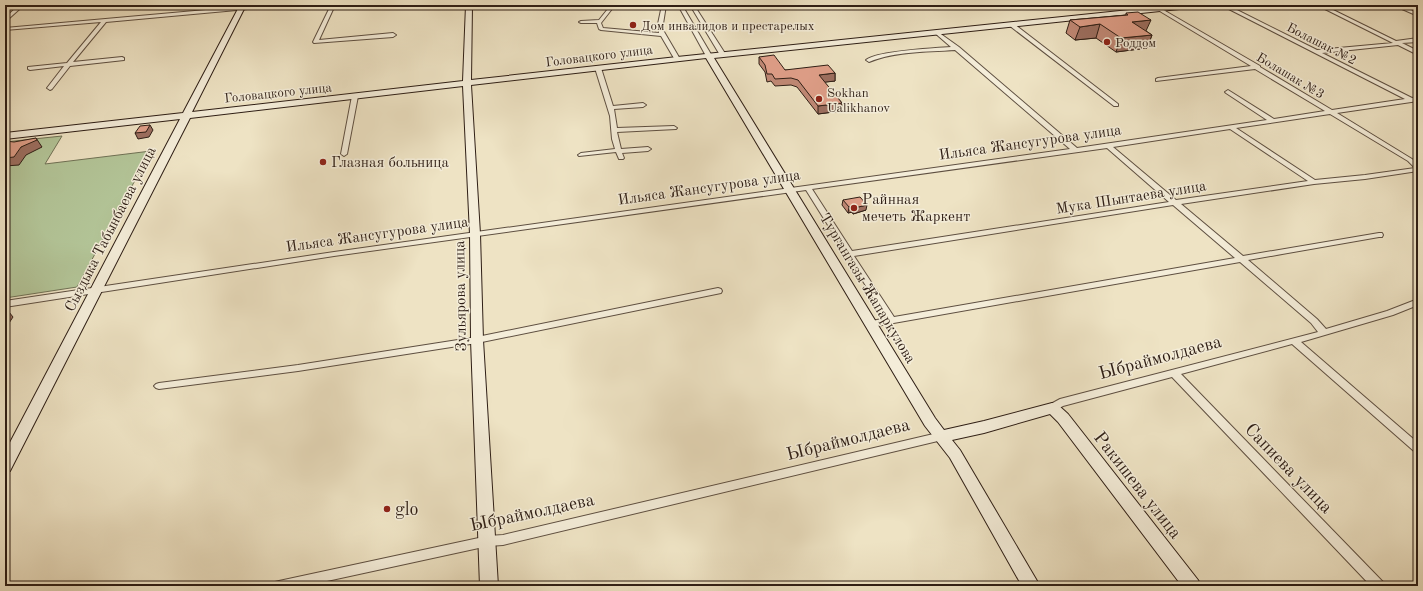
<svg xmlns="http://www.w3.org/2000/svg" width="1423" height="591" viewBox="0 0 1423 591" font-family="'Old Standard TT',serif">
<style>
.green{fill:#b3c598;stroke:#707256}
.lines{fill:none;stroke-linecap:round;stroke-linejoin:round}
.street-casing{stroke:#5e4f41;stroke-width:2}
.secondary-casing{stroke:#2e1e15;stroke-width:2}
.street{fill:#f4edd9;fill-rule:evenodd}
.secondary{fill:#f4edd9;fill-rule:evenodd}
.wall{fill:#c18976;stroke:#2e1e15}
.shaded-wall{fill:#9d6f60;stroke:#2e1e15}
.building{fill:#e09f89;stroke:#2e1e15}
.poi-dot{fill:#8f2418;stroke:#f4edd9;stroke-width:1.5}
.labels{text-anchor:middle;stroke-width:3;stroke-linejoin:round;paint-order:stroke}
.far-poi-label{font-size:13px;fill:#2e1e15;stroke:#f4edd9;text-anchor:start}
.far-street-label{font-size:13px;fill:#2e1e15;stroke:#f4edd9}
.street-label{font-size:15px;fill:#2e1e15;stroke:#f4edd9}
.poi-label{font-size:15px;fill:#2e1e15;stroke:#f4edd9;text-anchor:start}
.near-street-label{font-size:18px;fill:#2e1e15;stroke:#f4edd9}
.near-poi-label{font-size:18px;fill:#2e1e15;stroke:#f4edd9;text-anchor:start}
</style>
<rect width="100%" height="100%" fill="#eee3c4"/>
<filter id="stains"><feTurbulence type="fractalNoise" baseFrequency=".005" numOctaves="4"/><feColorMatrix values="0 0 0 0 .2 0 0 0 0 .09 0 0 0 0 .02 0 0 0 .5 -.17"/></filter>
<radialGradient id="worn" r=".72"><stop offset=".6" stop-color="#630" stop-opacity="0"/><stop offset="1" stop-color="#630" stop-opacity=".3"/></radialGradient>
<!-- green -->
<path class="green" d="M62,136L45,164L151,151L77,287L5,298V142Z"/>
<g class="lines">
<!-- street casing -->
<g class="street-casing">
<path id="street" d="M19,5H24L5,22V18Z
M263,5H281L279,6L106,22L73,62L122,57L124,58V60L70,66L52,89L50,90L47,88L64,66L30,70L28,69V67L67,63L101,22L5,30V28Z
M331,5H335L319,40L393,33L396,35L393,37L314,43L313,42Z
M537,5L557,6L559,7L557,8H539L537,7Z
M611,5H615L601,23L603,28L659,33L658,24L662,5H666L663,24V30L680,59L679,60H675L661,36L601,30L599,29L597,23H581L579,22L581,21L599,20Z
M678,5H682L712,56L711,57L706,56Z
M690,5H694L726,55L725,56L720,55Z
M1221,5H1227L1317,50L1393,43L1317,5H1323L1396,41L1418,38V42L1402,43L1418,51V55L1398,45L1322,53L1412,98L1418,97V101L1337,113L1412,159L1418,164V171L1365,179L1314,184L1181,204L1243,256L1379,233H1382L1383,235L1382,237H1379L1248,260L1317,319L1326,329L1387,311L1418,299V305L1393,315L1301,342L1418,443V453L1415,452L1292,344L1181,374L1383,582L1385,586H1371L1172,377L1063,406L1052,412L1049,411L1047,408L1049,405L1060,399L1318,332L1311,323L1240,262L871,327L868,326L867,324L868,322L886,318L806,190L334,256L5,307V301L334,252L1070,149L955,50C927,52 895,51 869,62L866,60C876,51 935,48 951,47L936,34V32H938L959,47L1077,148L1267,120L1226,93L1225,92L1228,90L1274,119L1325,111L1255,69L1156,81V79L1158,78L1251,66L1158,10V9L1160,8L1260,66V67L1332,110L1405,99ZM1330,114L1408,161L1415,168L1365,175L1315,180L1236,128ZM1230,129L1308,181L1176,200L1113,147ZM1107,148L1169,202L852,251L812,189ZM1173,205L1235,258L894,317L854,256Z
M1393,5H1399L1418,13V16Z
M1010,24H1014L1118,104V106H1114L1010,26Z
M598,66L601,68L613,106L643,103L646,105L643,107L614,109L617,128L674,126L677,128L676,129L617,132L621,149L648,147L651,149L648,151L622,153L624,158L623,159H619L616,152L579,156L578,155L581,153L615,149L612,139L610,116L595,68Z
M355,94L358,96L347,154L344,156L341,154L352,96Z
M718,288L721,289L722,291L721,293L477,343L298,371L159,389L156,388L154,386L156,384L159,383L298,365L477,337Z
M942,432L945,433L947,436L945,439L942,440L503,545L488,546L304,586H273L275,582L279,581L488,536L503,535Z"/>
</g>
<!-- secondary casing -->
<g class="secondary-casing">
<path id="secondary" d="M240,5H246L192,112L463,81L466,5H472L471,80L677,57L1178,5H1201L1198,7L714,58L935,418L944,430L984,421L1052,403L1057,404L1068,414L1198,580L1201,586H1182L1058,422L1050,414L984,433L952,440L960,450L1040,586H1022L950,458L925,426L706,58L471,85L480,234L483,340L498,586H480L471,340L470,234L463,86L190,118L10,471L5,473V452L180,119L5,139V133L183,113Z"/>
</g>
<!-- street -->
<use href="#street" class="street"/>
<!-- secondary -->
<use href="#secondary" class="secondary"/>
</g>
<!-- wall -->
<path class="wall" d="M1126,13L1146,31L1152,35L1147,48L1116,52L1096,38L1075,40L1066,33L1070,20L1126,15Z
M759,57L785,70L835,73V81L824,82L842,103L841,111L818,114L797,87L791,85L775,86L771,81L767,82L765,72L759,64Z
M843,200L866,210L853,214L852,212L848,213L842,205Z"/>
<!-- shaded-wall -->
<path class="shaded-wall" d="M1151,20L1145,33L1132,22Z
M1100,24L1096,38L1075,40L1080,27Z
M1152,35L1147,48L1116,52L1121,38Z
M835,73V81L818,83L819,75Z
M842,103L841,111L818,114V106Z
M150,125L153,130L149,137L138,139L135,133Z
M36,138L42,147L26,155L19,165L5,166V158L21,147Z
M867,205L866,210L853,214L854,208Z
M853,206L852,212L848,213L849,207Z
M5,307L13,317L5,329Z"/>
<!-- building -->
<path class="building" d="M1138,12L1151,20L1132,22L1152,35L1121,38L1100,24L1080,27L1070,20L1128,15L1126,13Z
M774,55L785,70L828,65L835,73L819,75L842,103L818,106L798,80L791,78L775,79L772,74H767L765,65L759,57Z
M150,125L146,132L135,133L140,126Z
M36,138L37,140L21,147L14,157L5,158V149L6,148H5V141L14,142Z
M860,197L867,205L854,208L853,206L849,207L843,200Z"/>
<!-- markers -->
<g class="poi-dot">
<circle cx="633" cy="25" r="4"/>
<circle cx="1107" cy="42" r="4"/>
<circle cx="819" cy="99" r="4"/>
<circle cx="323" cy="162" r="4"/>
<circle cx="854" cy="208" r="4"/>
<circle cx="387" cy="509" r="4"/>
</g>
<g class="labels">
<!-- far-poi labels -->
<g class="far-poi-label">
<text x="641" y="30">Дом инвалидов и престарелых</text>
<text x="1115" y="47">Роддом</text>
<text x="827" y="97">Sokhan<tspan x="827" dy="15">Ualikhanov</tspan></text>
</g>
<!-- far-street labels -->
<g class="far-street-label">
<text transform="translate(1322 43) rotate(27)" y="5">Болашак №2</text>
<text transform="translate(599 55) rotate(-7)" y="5">Головацкого улица</text>
<text transform="translate(1291 75) rotate(31)" y="5">Болашак №3</text>
<text transform="translate(278 92) rotate(-6)" y="5">Головацкого улица</text>
</g>
<!-- street labels -->
<g class="street-label">
<text transform="translate(1030 142) rotate(-8)" y="5">Ильяса Жансугурова улица</text>
<text transform="translate(709 187) rotate(-8)" y="5">Ильяса Жансугурова улица</text>
<text transform="translate(1131 197) rotate(-9)" y="5">Мука Шынтаева улица</text>
<text transform="translate(110 229) rotate(-63)" y="5">Сыздыка Табынбаева улица</text>
<text transform="translate(377 234) rotate(-8)" y="5">Ильяса Жансугурова улица</text>
<text transform="translate(868 288) rotate(59)" y="5">Тургангазы Жапаркулова</text>
<text transform="translate(460 296) rotate(-91)" y="5">Зульярова улица</text>
</g>
<!-- poi labels -->
<g class="poi-label">
<text x="331" y="167">Глазная больница</text>
<text x="862" y="204">Райнная<tspan x="862" dy="17">мечеть Жаркент</tspan></text>
</g>
<!-- near-street labels -->
<g class="near-street-label">
<text transform="translate(1160 357) rotate(-15)" y="6">Ыбраймолдаева</text>
<text transform="translate(848 439) rotate(-14)" y="6">Ыбраймолдаева</text>
<text transform="translate(1289 468) rotate(46)" y="6">Сапиева улица</text>
<text transform="translate(1138 485) rotate(52)" y="6">Ракишева улица</text>
<text transform="translate(532 512) rotate(-12)" y="6">Ыбраймолдаева</text>
</g>
<!-- near-poi labels -->
<g class="near-poi-label">
<text x="395" y="515">glo</text>
</g>
</g>
<!-- margin -->
<rect width="1423" height="591" fill="none" stroke="#eee3c4" stroke-width="20"/>
<rect x="6" y="6" width="1411" height="579" fill="none" stroke="#2e1e15" stroke-width="2"/>
<rect x="10" y="10" width="1403" height="571" fill="none" stroke="#2e1e15"/>
<rect width="100%" height="100%" filter="url(#stains)"/>
<rect width="100%" height="100%" fill="url(#worn)"/>
</svg>
